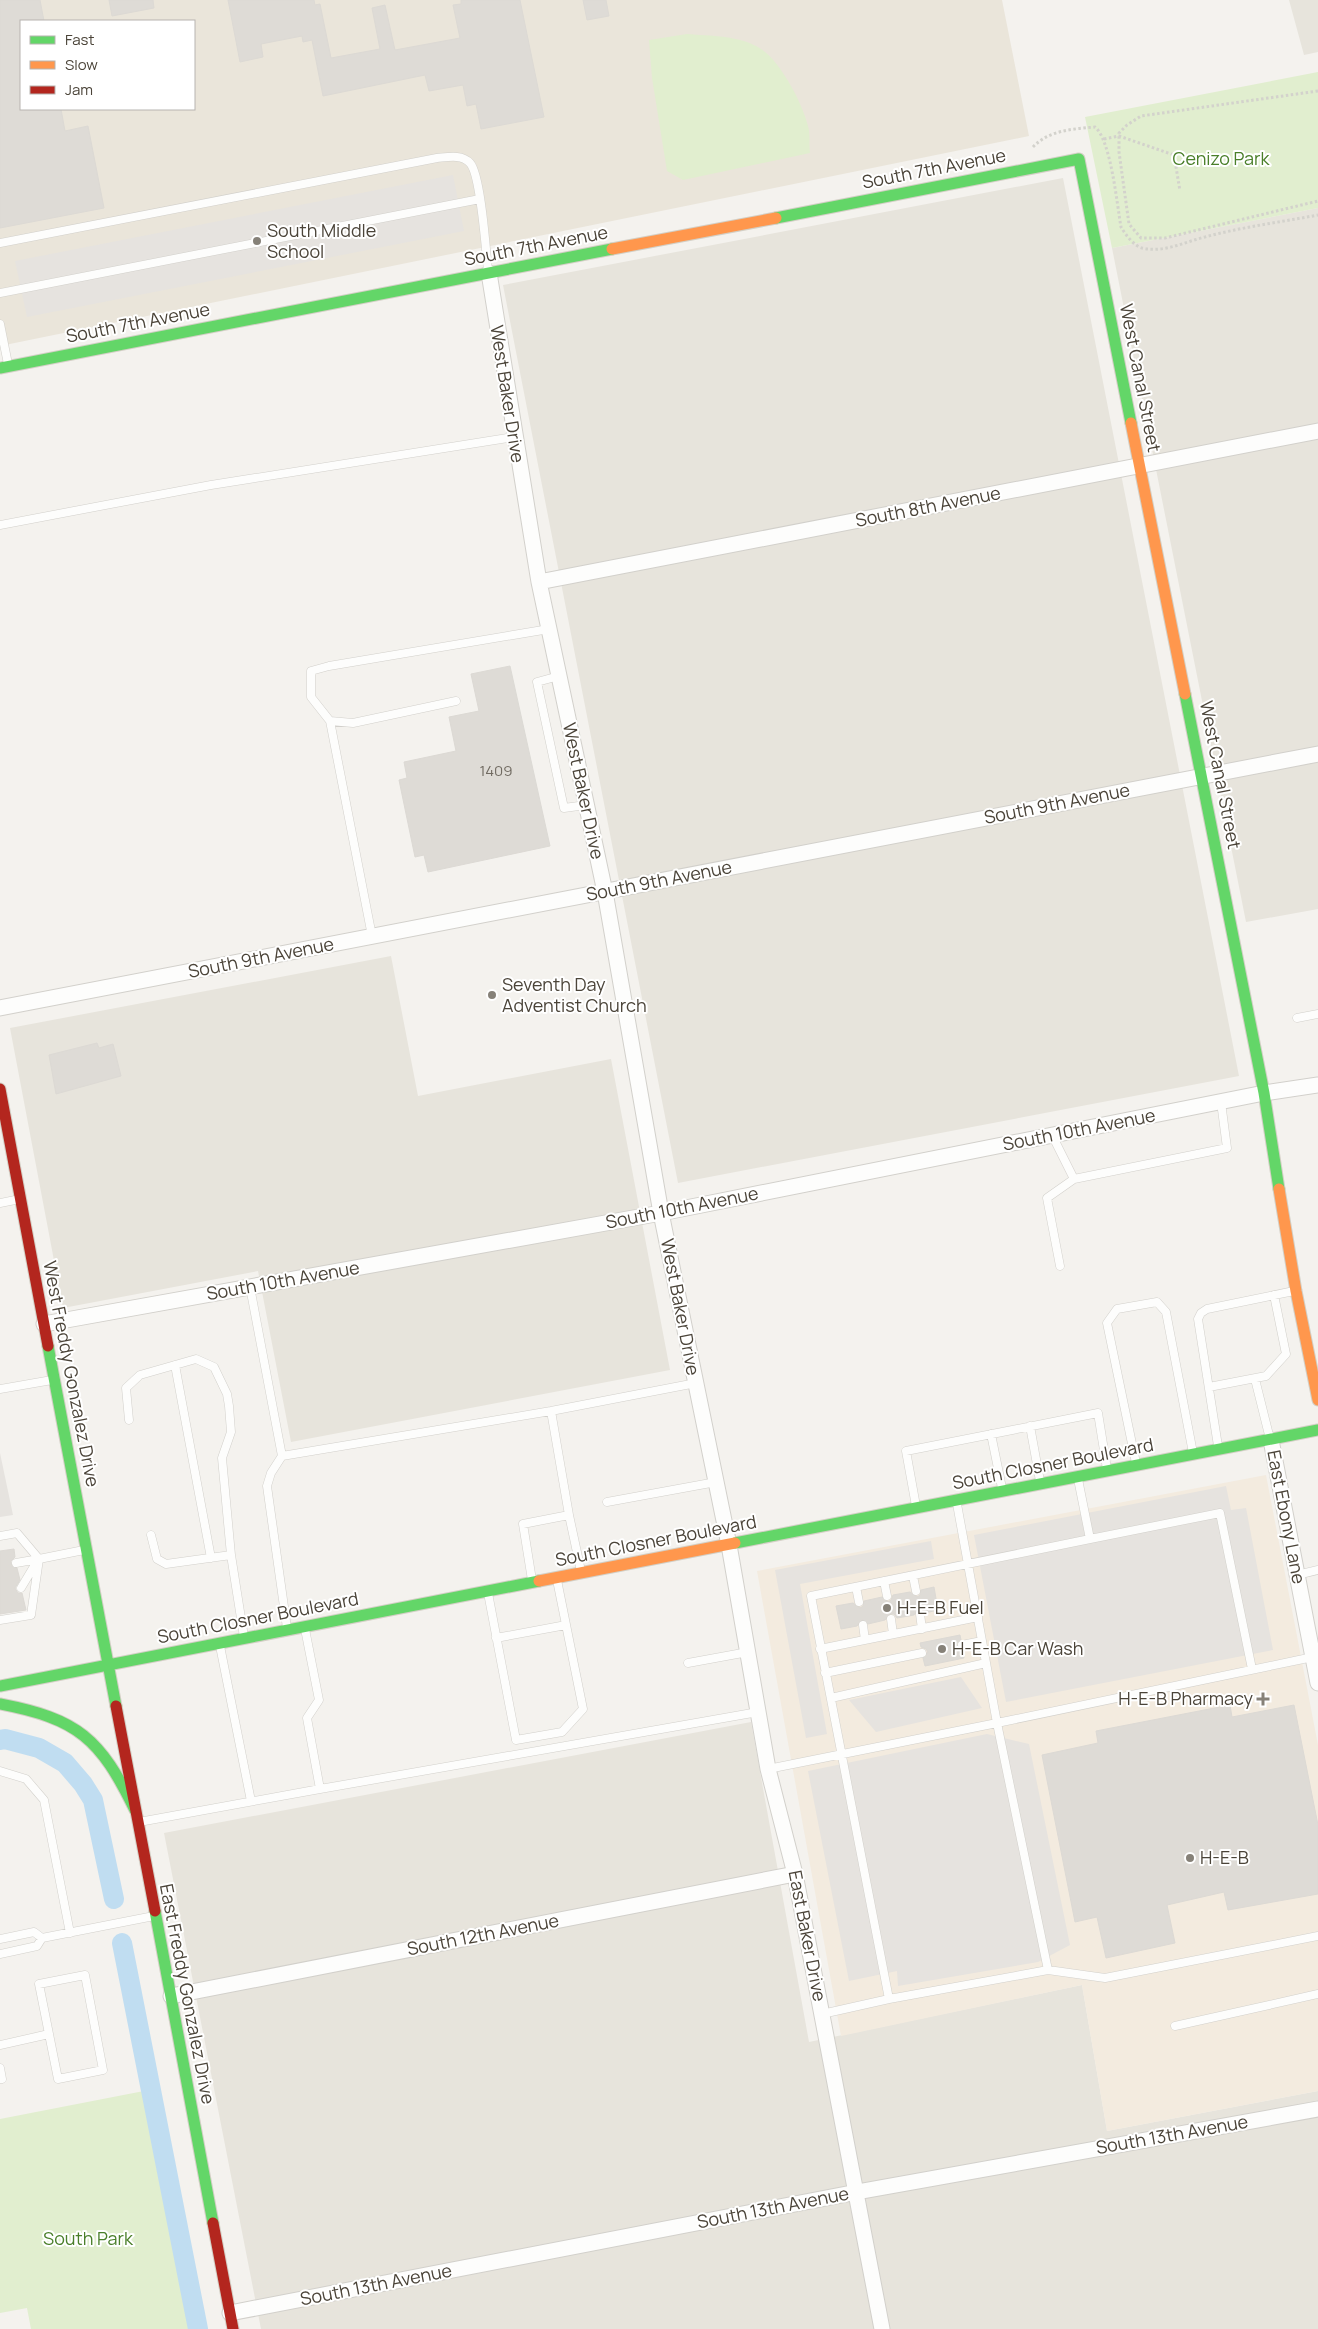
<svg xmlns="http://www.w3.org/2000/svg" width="1318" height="2329" viewBox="0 0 1318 2329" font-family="Manrope,sans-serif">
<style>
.residential{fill:#e7e4dc}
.commercial{fill:#f3ebdf}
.education{fill:#eae5da;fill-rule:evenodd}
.green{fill:#e1eecf}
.parking{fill:#e6e3df}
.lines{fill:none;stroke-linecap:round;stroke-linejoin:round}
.canal{stroke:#c0ddf1;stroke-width:20}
.building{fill:#dedbd6;stroke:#dcd9d4}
.lane-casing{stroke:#d2d0cb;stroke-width:9}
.street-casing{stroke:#d2d0cb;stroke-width:17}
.fast-casing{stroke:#d3cfc5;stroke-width:13}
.slow-casing{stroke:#d3cfc5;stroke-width:13}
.jam-casing{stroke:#d3cfc5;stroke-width:13}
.path{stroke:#d3d2cc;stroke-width:3;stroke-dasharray:2.5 2.5;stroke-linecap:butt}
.lane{stroke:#fdfdfc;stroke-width:8}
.street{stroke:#fdfdfc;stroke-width:15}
.fast{stroke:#63d668;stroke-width:11}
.slow{stroke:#ff974d;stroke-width:11}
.jam{stroke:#b3261e;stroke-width:11}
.poi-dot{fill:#868178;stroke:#fff;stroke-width:2}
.labels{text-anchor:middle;stroke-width:4;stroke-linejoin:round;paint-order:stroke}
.number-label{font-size:15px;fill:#706a61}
.park-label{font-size:18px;fill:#4a7f2a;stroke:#fff}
.street-label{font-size:18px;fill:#4b4439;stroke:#fff}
.poi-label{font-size:18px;fill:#4b4439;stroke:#fff;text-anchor:start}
</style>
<rect width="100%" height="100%" fill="#f4f2ee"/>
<!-- residential -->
<path class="residential" d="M1289,0H1318V52L1304,55Z
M1063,178L1239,1076L678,1183L503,285Z
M1318,208V909L1246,922L1112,248Z
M391,956L418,1096L611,1059L670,1370L291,1442L258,1271L63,1308L10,1028Z
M751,1722L809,2042L1082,1985L1107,2131L1318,2091V2329H261L164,1833Z"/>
<!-- commercial -->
<path class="commercial" d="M1266,1475L1318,1745V2091L1107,2131L1082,1985L841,2036L757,1571Z"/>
<!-- education -->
<path class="education" d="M0,0H1002L1029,136L0,346ZM21,21H194V109H21Z"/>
<!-- green -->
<path class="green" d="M687,34C710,36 740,35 761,49C781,61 805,108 809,130C810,138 809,146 810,153L683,180L667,171L652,78L649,40Z
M1318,72V208L1112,248L1085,117Z
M149,2090L196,2329H31L27,2308L0,2313V2119Z"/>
<!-- parking -->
<path class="parking" d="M453,175L464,231L27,317L15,261Z
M0,1453L13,1515L0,1517Z
M1226,1486L1231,1510L1246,1508L1273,1650L1006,1702L974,1535Z
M931,1541L934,1559L800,1584L827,1734L806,1738L775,1570Z
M961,1677L982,1708L876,1732L849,1700Z
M987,1734L1029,1744L1070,1945L1038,1962L898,1986L897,1971L849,1981L808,1771Z"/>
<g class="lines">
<!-- canal -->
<path class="canal" d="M0,1740L5,1739L39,1748L65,1763L83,1784L93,1800L114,1899
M122,1943L198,2329"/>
</g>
<!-- building -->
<path class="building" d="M0,0H40L44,21H21V109H61L65,131L88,126L104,208L0,228Z
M109,0H153L154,8L112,16Z
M228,0H314L315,5L320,4L331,58L380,49L372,8L385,5L395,50L460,38L453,5L461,4V0H520L544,117L481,129L476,104L467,106L463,85L429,91L425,75L323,96L312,40L303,42L302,36L261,44L263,57L240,62Z
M583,0H606L609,16L587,20Z
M510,666L550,846L428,872L424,855L415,857L399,780L407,778L404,762L456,751L449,717L479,711L471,674Z
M97,1043L99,1048L113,1044L121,1076L56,1094L49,1055Z
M14,1549L15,1557L11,1561V1564L17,1568L20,1580L15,1588L18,1593H22L26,1610L0,1614V1551Z
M934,1587L938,1610L925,1613L919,1609L914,1615L897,1618L894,1614H890L885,1620L868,1624L862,1620L857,1626L841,1629L836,1606L853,1603L860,1608L863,1606L864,1601L882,1597L888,1602L891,1600L893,1595L910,1592L917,1597L920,1595L921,1590Z
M960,1635L961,1640L957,1643V1647L963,1651L964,1658L925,1666L923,1658L928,1652L926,1649L921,1647L920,1643Z
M1230,1705L1232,1717L1294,1705L1318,1825V1894L1228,1910L1224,1892L1167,1905L1175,1943L1106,1958L1097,1917L1075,1922L1042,1755L1098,1743L1096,1731Z"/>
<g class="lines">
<!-- lane casing -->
<g class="lane-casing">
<path id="lane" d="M0,243L437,158C448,157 462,154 470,163C481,175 486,252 488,271
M0,293L480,199
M0,324L8,364
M0,525L211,485L514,437
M559,676L537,682L564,808L586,805
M330,721L353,723L456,701
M372,936L330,721L311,697V671L329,666L549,629
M1297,1018L1318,1014
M1052,1135L1074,1179L1227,1148L1221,1102
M0,1203L20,1199
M1060,1266L1047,1198L1074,1179
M250,1287L282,1456L551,1411L696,1383
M175,1365L211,1558
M1255,1379L1269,1435
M1209,1387L1266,1376L1286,1354L1274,1295
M0,1389L52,1380
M129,1420L126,1388L140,1375L196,1359L214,1367L227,1394L229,1406L231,1432L222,1458L231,1555L244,1637
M1030,1426L1040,1481
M991,1434L1002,1488
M1218,1446L1198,1319L1201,1313L1207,1309L1294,1291
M282,1456L271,1473L267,1486L287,1628
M1136,1463L1107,1323L1117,1309L1157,1302L1166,1312L1193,1453
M607,1502L716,1482
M957,1504L997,1723L1313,1657
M916,1506L906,1451L1098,1413L1107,1469
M569,1515L581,1571
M151,1535L157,1559L166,1564L231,1555
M0,1536L17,1533L39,1559L84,1550
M1090,1539L1220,1513L1252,1669
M16,1563L39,1559
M1297,1575L1318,1570
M913,1576L916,1591
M532,1580L523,1524L569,1515L551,1411
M884,1581L887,1596
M856,1587L859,1602
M21,1588L36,1563
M488,1593L516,1740L562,1732L583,1709L557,1580
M920,1614L922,1629
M891,1619L893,1634
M0,1620L31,1615L39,1559
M863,1625L865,1640
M496,1638L566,1625
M962,1645L982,1641
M220,1646L251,1801
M820,1649L978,1617
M688,1663L748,1652
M825,1673L922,1653
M831,1698L986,1663
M768,1769L997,1723L1048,1970L1105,1978L1318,1936
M0,1771L26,1779L44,1800L70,1933
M320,1789L758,1712
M139,1822L320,1789L307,1718L319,1700L305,1629
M0,1939L34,1932L42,1938
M0,1954L37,1946L42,1938L154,1916
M85,1975L103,2070L58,2079L39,1984Z
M889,1999L1048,1970
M822,2014L889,1999L811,1596L1090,1539L1078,1479
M1175,2026L1318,1994
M0,2045L49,2034
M0,2068L2,2079H0"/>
</g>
<!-- street casing -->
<g class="street-casing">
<path id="street" d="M489,273L539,582L605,892L661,1213L729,1545L768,1769L795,1874L882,2329
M539,582L1318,431
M0,1008L1318,754
M44,1324L661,1213L1264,1093L1318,1085
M1271,1440L1318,1683
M171,1996L795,1874
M230,2313L857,2192L1318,2109"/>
</g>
<!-- fast casing -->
<g class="fast-casing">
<path id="fast" d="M776,218L1079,159L1131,423
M0,368L612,249
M1185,694L1264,1093L1279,1189
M48,1346L116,1706
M735,1543L1318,1430
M0,1686L539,1581
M0,1704C78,1719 100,1738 135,1810
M155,1911L213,2223"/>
</g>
<!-- slow casing -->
<g class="slow-casing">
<path id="slow" d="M612,249L776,218
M1131,423L1185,694
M1279,1189L1296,1291L1318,1400
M539,1581L735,1543"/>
</g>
<!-- jam casing -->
<g class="jam-casing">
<path id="jam" d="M0,1089L48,1346
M116,1706L155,1911
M213,2223L233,2329"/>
</g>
<!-- path -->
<path class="path" d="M1318,91L1141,116L1127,125L1119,133V152L1129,224L1141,238H1165L1318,201
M1104,139L1119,136L1174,155L1180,191
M1033,147C1049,130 1073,129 1095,127C1111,140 1117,205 1121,227C1125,234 1134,246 1142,248C1165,253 1184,242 1205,237C1242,227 1281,222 1318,215"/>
<!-- lane -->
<use href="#lane" class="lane"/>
<!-- street -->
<use href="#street" class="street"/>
<!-- fast -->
<use href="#fast" class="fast"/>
<!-- slow -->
<use href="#slow" class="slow"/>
<!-- jam -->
<use href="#jam" class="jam"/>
</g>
<!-- markers -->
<g class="poi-dot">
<circle cx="257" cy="241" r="5"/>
<circle cx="492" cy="995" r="5"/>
<circle cx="887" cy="1608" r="5"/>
<circle cx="942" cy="1649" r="5"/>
<path d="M1260.5 1691.5h5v5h5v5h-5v5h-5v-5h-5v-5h5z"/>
<circle cx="1190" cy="1858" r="5"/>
</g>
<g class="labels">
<!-- number labels -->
<g class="number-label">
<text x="496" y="776">1409</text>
</g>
<!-- park labels -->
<g class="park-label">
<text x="1221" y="165">Cenizo Park</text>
<text x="88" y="2245">South Park</text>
</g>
<!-- street labels -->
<g class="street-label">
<text transform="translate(934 169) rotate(-11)" y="6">South 7th Avenue</text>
<text transform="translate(536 246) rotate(-11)" y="6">South 7th Avenue</text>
<text transform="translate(138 323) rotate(-11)" y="6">South 7th Avenue</text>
<text transform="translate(1140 378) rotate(79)" y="6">West Canal Street</text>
<text transform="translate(507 394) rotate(81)" y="6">West Baker Drive</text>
<text transform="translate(928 507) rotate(-11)" y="6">South 8th Avenue</text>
<text transform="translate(1220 775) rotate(79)" y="6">West Canal Street</text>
<text transform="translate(583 791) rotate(78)" y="6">West Baker Drive</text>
<text transform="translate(1057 804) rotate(-11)" y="6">South 9th Avenue</text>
<text transform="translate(659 881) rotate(-11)" y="6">South 9th Avenue</text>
<text transform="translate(261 958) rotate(-11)" y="6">South 9th Avenue</text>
<text transform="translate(1079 1130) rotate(-11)" y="6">South 10th Avenue</text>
<text transform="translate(682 1208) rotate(-11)" y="6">South 10th Avenue</text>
<text transform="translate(283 1281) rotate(-10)" y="6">South 10th Avenue</text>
<text transform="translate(680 1307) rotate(79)" y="6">West Baker Drive</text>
<text transform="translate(71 1374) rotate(79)" y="6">West Freddy Gonzalez Drive</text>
<text transform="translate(1053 1464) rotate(-11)" y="6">South Closner Boulevard</text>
<text transform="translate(1286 1517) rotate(79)" y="6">East Ebony Lane</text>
<text transform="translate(656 1541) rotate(-11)" y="6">South Closner Boulevard</text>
<text transform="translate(258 1618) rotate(-11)" y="6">South Closner Boulevard</text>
<text transform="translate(483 1935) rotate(-11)" y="6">South 12th Avenue</text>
<text transform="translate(807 1936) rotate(79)" y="6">East Baker Drive</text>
<text transform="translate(187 1994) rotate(79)" y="6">East Freddy Gonzalez Drive</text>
<text transform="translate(1172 2135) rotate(-10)" y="6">South 13th Avenue</text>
<text transform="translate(773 2208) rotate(-11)" y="6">South 13th Avenue</text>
<text transform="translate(376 2285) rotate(-11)" y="6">South 13th Avenue</text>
</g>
<!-- poi labels -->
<g class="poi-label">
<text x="267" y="237">South Middle<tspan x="267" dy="21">School</tspan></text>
<text x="502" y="991">Seventh Day<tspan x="502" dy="21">Adventist Church</tspan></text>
<text x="897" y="1614">H-E-B Fuel</text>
<text x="952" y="1655">H-E-B Car Wash</text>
<text x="1253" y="1705" text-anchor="end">H-E-B Pharmacy</text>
<text x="1200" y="1864">H-E-B</text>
</g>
</g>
<!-- legend -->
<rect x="20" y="20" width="175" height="90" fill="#ffffff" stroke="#b7b4b0"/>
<rect x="30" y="36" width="25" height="8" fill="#63d668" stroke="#b7b4b0"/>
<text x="65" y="45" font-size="15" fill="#4b4439">Fast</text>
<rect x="30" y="61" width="25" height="8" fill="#ff974d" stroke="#b7b4b0"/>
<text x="65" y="70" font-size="15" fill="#4b4439">Slow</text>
<rect x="30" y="86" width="25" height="8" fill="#b3261e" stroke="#b7b4b0"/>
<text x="65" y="95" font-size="15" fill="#4b4439">Jam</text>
</svg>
